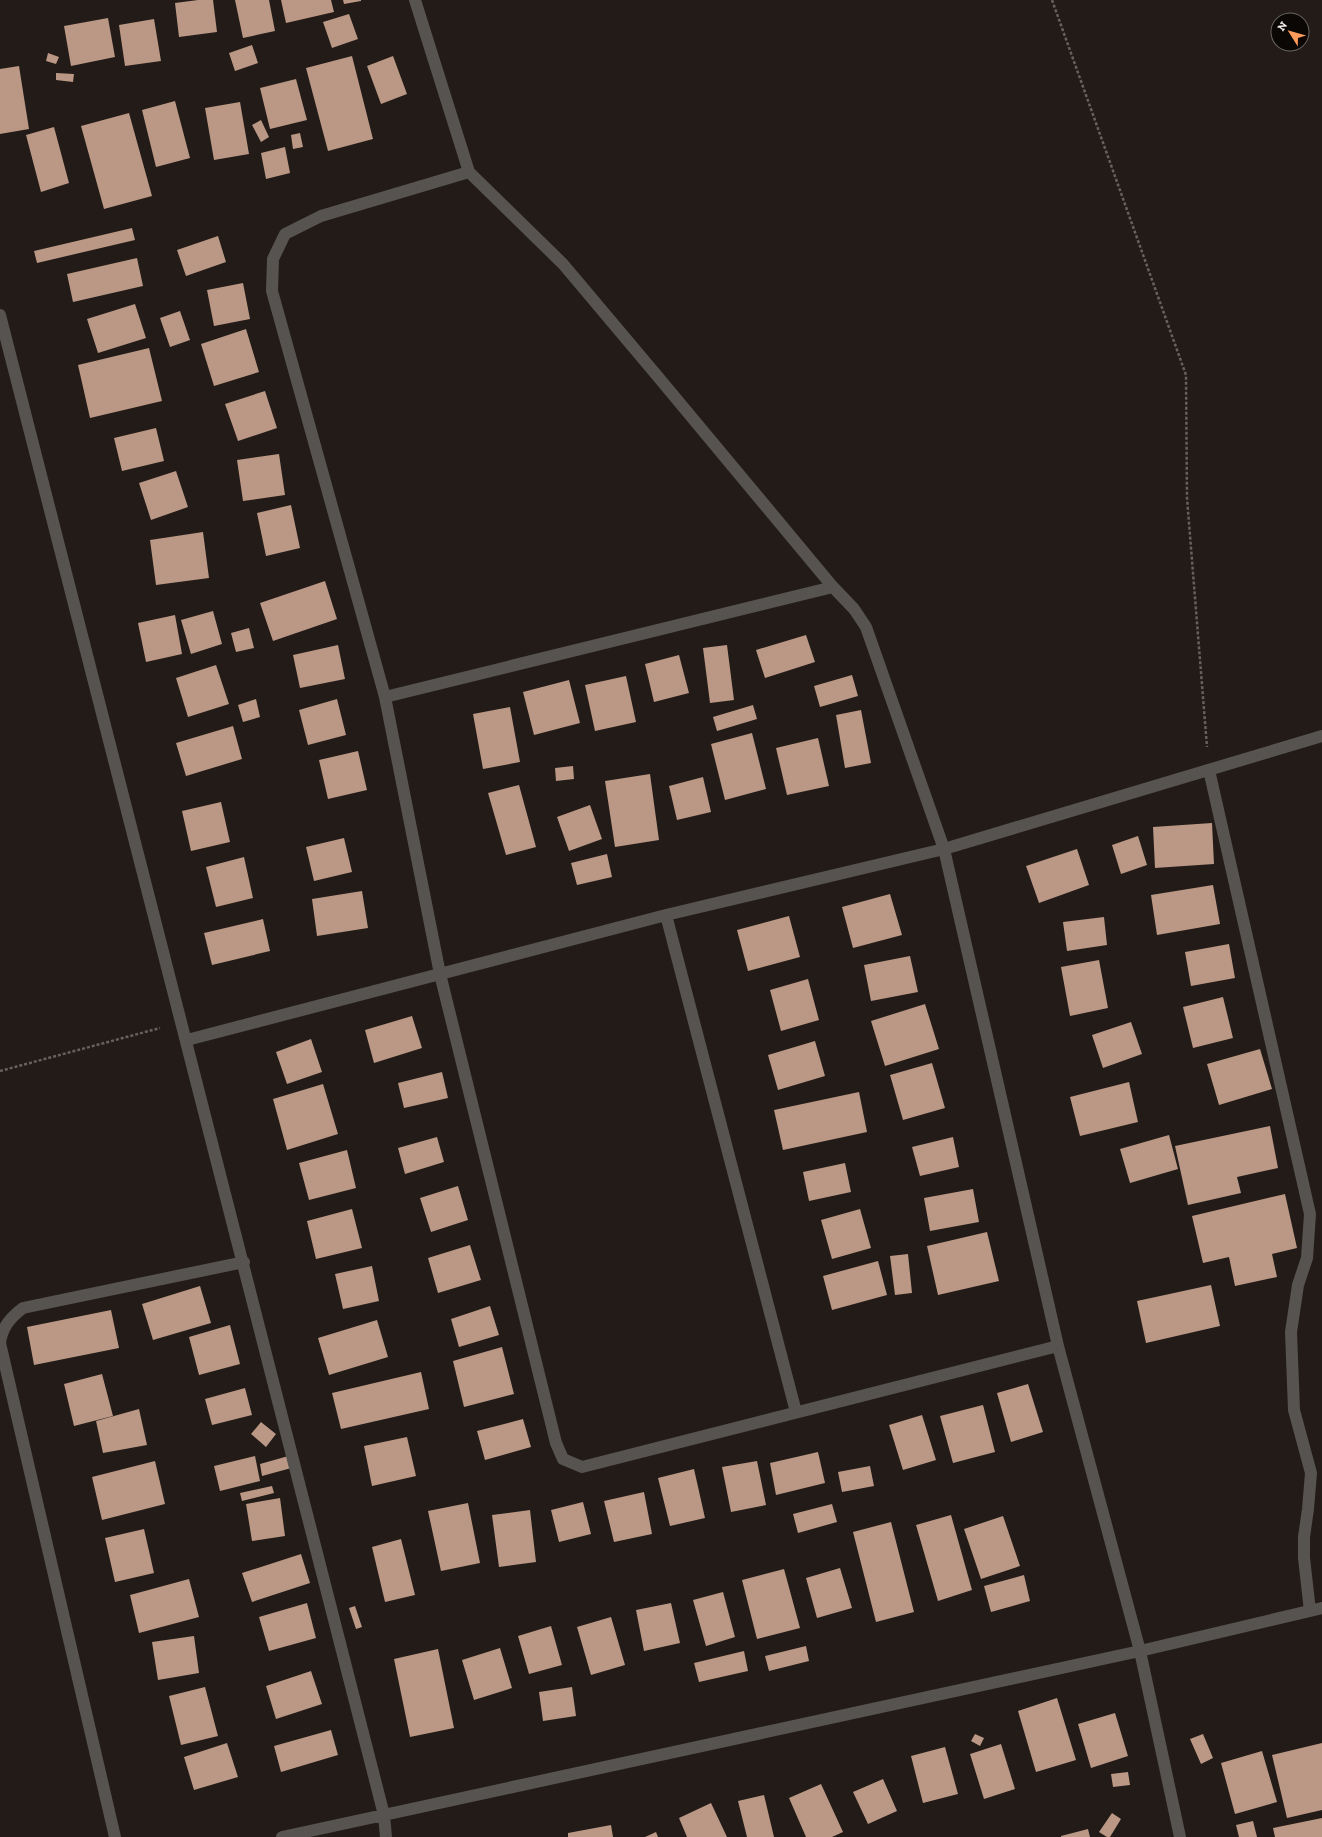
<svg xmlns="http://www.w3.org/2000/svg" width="1322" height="1837" viewBox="0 0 1322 1837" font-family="'Zilla Slab',serif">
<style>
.building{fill:#ba9885}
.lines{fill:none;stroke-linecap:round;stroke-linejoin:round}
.path{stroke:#67605c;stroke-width:2.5;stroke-dasharray:3 2;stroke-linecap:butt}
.street{stroke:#565350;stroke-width:12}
</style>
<rect width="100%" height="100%" fill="#231b17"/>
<!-- building -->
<path class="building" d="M198,0H213L217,32L179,37L175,3Z
M235,0H269L275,31L243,38Z
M281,0H331L334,12L286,23Z
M343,0H361V1L344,4Z
M349,14L358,39L332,48L323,22Z
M108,18L115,57L71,66L64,26Z
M154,19L161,61L125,66L119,25Z
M252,45L258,63L235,71L229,53Z
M48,53L59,57L56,64L46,61Z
M352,56L373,139L328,151L306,68Z
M393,56L407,94L381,104L367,66Z
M19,66L29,129L0,134V69Z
M56,73L74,74L73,82L56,80Z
M296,79L307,120L270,129L260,88Z
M175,101L190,158L156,167L142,110Z
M240,102L249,154L214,160L205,108Z
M129,113L152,196L104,209L81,126Z
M261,120L269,137L261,142L252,125Z
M54,127L69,183L41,192L26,135Z
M300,133L303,147L293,149L291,135Z
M285,147L290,173L266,179L261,153Z
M132,228L135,240L37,263L34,251Z
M218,236L226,262L186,276L177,250Z
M137,258L143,286L73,302L67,274Z
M243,283L250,319L214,326L207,290Z
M135,304L146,338L98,353L87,319Z
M180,311L190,340L170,347L160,318Z
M246,329L259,372L214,386L201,344Z
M149,348L162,401L90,418L78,365Z
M265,391L277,428L238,441L225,404Z
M156,428L164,461L122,471L114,438Z
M279,454L285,495L243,501L237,460Z
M176,471L188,507L151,520L139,483Z
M291,505L300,548L266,556L257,513Z
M203,532L209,578L156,585L150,540Z
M325,581L337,619L273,641L260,603Z
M213,611L222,644L191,654L181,620Z
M175,615L182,654L146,662L138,623Z
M249,628L254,648L236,652L231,633Z
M806,635L815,662L765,678L756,650Z
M338,645L345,679L300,688L293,655Z
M727,645L734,700L710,703L703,648Z
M679,655L689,693L654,702L645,664Z
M216,665L229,704L188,717L176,678Z
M852,675L858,696L820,707L814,686Z
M626,676L636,722L595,731L585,685Z
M569,680L580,723L534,735L523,692Z
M256,699L260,717L243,722L238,705Z
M337,699L346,735L308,745L299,710Z
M753,705L757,719L717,731L713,717Z
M510,707L520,762L483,769L473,714Z
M861,710L871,763L845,768L836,715Z
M233,726L242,759L186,776L176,743Z
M752,733L766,789L725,800L711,744Z
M818,738L829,786L787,795L776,748Z
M358,751L367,790L328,799L319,760Z
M573,766L574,779L556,781L555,768Z
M650,774L659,840L615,847L605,781Z
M703,777L711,812L677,820L669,786Z
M519,785L536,847L506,855L488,793Z
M221,802L230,842L191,851L182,811Z
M590,805L602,839L569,851L557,817Z
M1212,823L1214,864L1155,868L1153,827Z
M1138,836L1147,865L1121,874L1112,845Z
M344,838L352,872L314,881L306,847Z
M1077,849L1089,885L1039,903L1026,866Z
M607,854L612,877L577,885L571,863Z
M244,857L253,898L216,907L206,867Z
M1213,885L1220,924L1157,935L1151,895Z
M362,891L368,928L317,936L312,899Z
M890,894L902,935L853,948L842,907Z
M789,916L800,957L748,971L737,930Z
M1104,917L1107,945L1067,951L1063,922Z
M263,919L270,951L212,965L204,933Z
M1229,944L1235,978L1191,986L1185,952Z
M910,956L918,992L871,1001L864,965Z
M1099,960L1108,1008L1070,1016L1061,967Z
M808,979L819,1020L781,1031L770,990Z
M1223,997L1233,1038L1193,1048L1183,1007Z
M925,1004L939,1049L885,1066L871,1021Z
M412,1016L422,1048L374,1063L365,1030Z
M1131,1022L1142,1054L1103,1068L1092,1035Z
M311,1039L322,1072L287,1084L276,1052Z
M815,1041L825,1076L778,1090L768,1055Z
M1260,1049L1272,1089L1219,1105L1207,1064Z
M932,1063L945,1108L903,1120L890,1075Z
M442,1072L448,1098L404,1108L398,1083Z
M1129,1082L1138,1122L1080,1136L1070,1097Z
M323,1084L338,1134L287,1150L273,1099Z
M859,1092L867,1132L783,1150L774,1110Z
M1270,1126L1278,1168L1237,1177L1241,1193L1188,1205L1175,1146Z
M1169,1135L1178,1169L1130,1183L1120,1149Z
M437,1137L444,1162L405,1174L398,1148Z
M953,1137L959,1167L920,1176L912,1147Z
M347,1150L356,1188L309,1200L299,1163Z
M845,1163L851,1192L809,1201L803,1172Z
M458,1186L468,1220L431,1232L420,1198Z
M973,1189L979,1222L930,1231L924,1198Z
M1285,1194L1297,1248L1272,1254L1277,1277L1235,1286L1229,1257L1203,1263L1192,1216Z
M352,1209L362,1248L316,1259L307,1221Z
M860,1209L871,1248L832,1259L821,1220Z
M987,1232L999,1281L938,1295L927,1246Z
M470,1245L481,1280L438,1293L428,1258Z
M908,1254L912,1293L895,1295L890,1256Z
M878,1261L887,1295L832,1310L823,1276Z
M372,1266L379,1301L343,1309L335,1274Z
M1211,1285L1220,1326L1146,1343L1137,1301Z
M200,1286L211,1323L153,1340L142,1304Z
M490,1306L499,1335L459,1347L451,1319Z
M111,1310L119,1348L34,1365L27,1327Z
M377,1320L388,1357L329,1375L318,1338Z
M230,1325L240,1364L199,1375L189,1337Z
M502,1347L514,1394L464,1407L453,1361Z
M421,1372L429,1409L341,1429L332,1393Z
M102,1374L113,1416L74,1426L64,1384Z
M1028,1384L1043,1432L1011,1442L997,1393Z
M245,1388L252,1415L212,1425L205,1399Z
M983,1405L995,1452L953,1463L940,1416Z
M139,1409L147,1445L103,1453L96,1421Z
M922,1415L936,1460L903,1470L889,1425Z
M523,1419L531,1447L485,1460L477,1431Z
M261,1422L276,1434L266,1447L251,1434Z
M407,1437L416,1476L372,1486L364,1446Z
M818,1452L825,1483L776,1495L770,1463Z
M292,1455L295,1467L262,1476L260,1464Z
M255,1456L260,1481L220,1491L214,1466Z
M155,1461L165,1504L102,1520L92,1477Z
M757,1461L766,1505L731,1512L722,1467Z
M870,1466L874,1486L842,1492L838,1472Z
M694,1469L705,1518L670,1526L658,1478Z
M272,1486L274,1493L242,1501L240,1493Z
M644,1492L652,1534L614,1542L604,1501Z
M280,1498L285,1536L252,1541L246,1504Z
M583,1502L591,1534L559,1542L551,1510Z
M468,1503L480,1563L441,1571L428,1511Z
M832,1504L837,1522L798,1533L793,1514Z
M530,1510L536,1562L499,1567L492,1515Z
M951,1515L972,1590L938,1601L916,1525Z
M1003,1516L1020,1566L981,1579L964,1529Z
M891,1522L914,1612L876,1622L853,1532Z
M144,1529L154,1573L115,1582L105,1538Z
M401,1539L415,1595L385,1602L372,1547Z
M301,1554L310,1583L252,1602L242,1573Z
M840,1568L852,1608L817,1618L806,1578Z
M784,1569L800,1628L757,1639L742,1580Z
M1024,1575L1030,1601L991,1612L984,1586Z
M189,1579L199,1617L139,1633L130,1595Z
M723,1592L735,1637L706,1646L693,1600Z
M307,1603L316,1638L269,1651L259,1617Z
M671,1603L680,1643L644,1651L636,1610Z
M355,1606L362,1627L356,1629L349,1608Z
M611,1617L625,1665L591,1675L577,1627Z
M551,1626L562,1665L529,1674L518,1636Z
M194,1636L199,1673L158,1680L152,1642Z
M806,1646L809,1661L769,1671L765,1656Z
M500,1648L512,1688L474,1700L462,1660Z
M438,1649L454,1728L410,1737L394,1659Z
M744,1651L748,1671L699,1682L694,1663Z
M311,1671L322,1704L276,1719L266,1686Z
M205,1687L218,1736L181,1745L169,1696Z
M572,1687L576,1716L543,1721L539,1692Z
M1057,1698L1076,1760L1036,1772L1018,1711Z
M1115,1713L1128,1756L1091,1768L1078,1724Z
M331,1730L338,1755L281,1772L274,1746Z
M975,1734L984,1738L980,1746L971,1741Z
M1203,1734L1213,1758L1201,1764L1190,1739Z
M227,1743L238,1777L194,1790L184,1757Z
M1322,1743V1810L1287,1818L1272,1755Z
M1001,1744L1015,1789L984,1799L970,1754Z
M945,1747L958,1794L923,1803L911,1756Z
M1262,1751L1277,1802L1235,1814L1221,1763Z
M1128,1772L1130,1785L1113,1787L1111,1774Z
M883,1779L897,1811L868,1824L853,1792Z
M821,1784L843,1832L832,1837H806L789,1798Z
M764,1795L774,1837H747L738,1801Z
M711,1803L727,1837H687L679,1818Z
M1112,1813L1121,1819L1110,1837H1107L1099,1832Z
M1322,1818V1837H1275L1273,1828Z
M1253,1821L1257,1837H1239L1236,1825Z
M611,1825L613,1837H568V1833Z
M1088,1829L1090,1837H1061V1836Z
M656,1832L658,1837H645Z"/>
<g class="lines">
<!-- path -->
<path class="path" d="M1052,0L1186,375L1187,498L1207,747
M0,1071L160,1028"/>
<!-- street -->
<path class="street" d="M415,0L469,172L563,264L659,378L833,587L854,609L866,627L944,849L1058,1346L1140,1651L1180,1837
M469,172L321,216L285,234L273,259L272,291L385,697L440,974L556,1443L563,1459L582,1467L1058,1346
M0,315L384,1815L386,1837
M385,697L833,587
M1209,770L1310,1214L1307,1258L1298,1285L1291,1332L1294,1410L1311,1473L1308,1509L1304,1537V1558L1310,1611
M666,915L796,1412
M187,1040L666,915L944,849L1322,736
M115,1837L0,1343C2,1327 11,1317 23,1308L244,1262
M282,1837L1140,1651L1322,1608"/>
</g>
<!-- north arrow -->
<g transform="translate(1290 32) rotate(307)"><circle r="19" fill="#0a0705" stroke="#686462"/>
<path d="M0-3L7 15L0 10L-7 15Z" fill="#ff9b5a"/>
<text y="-6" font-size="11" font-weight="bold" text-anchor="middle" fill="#f5f0ed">N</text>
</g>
</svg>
